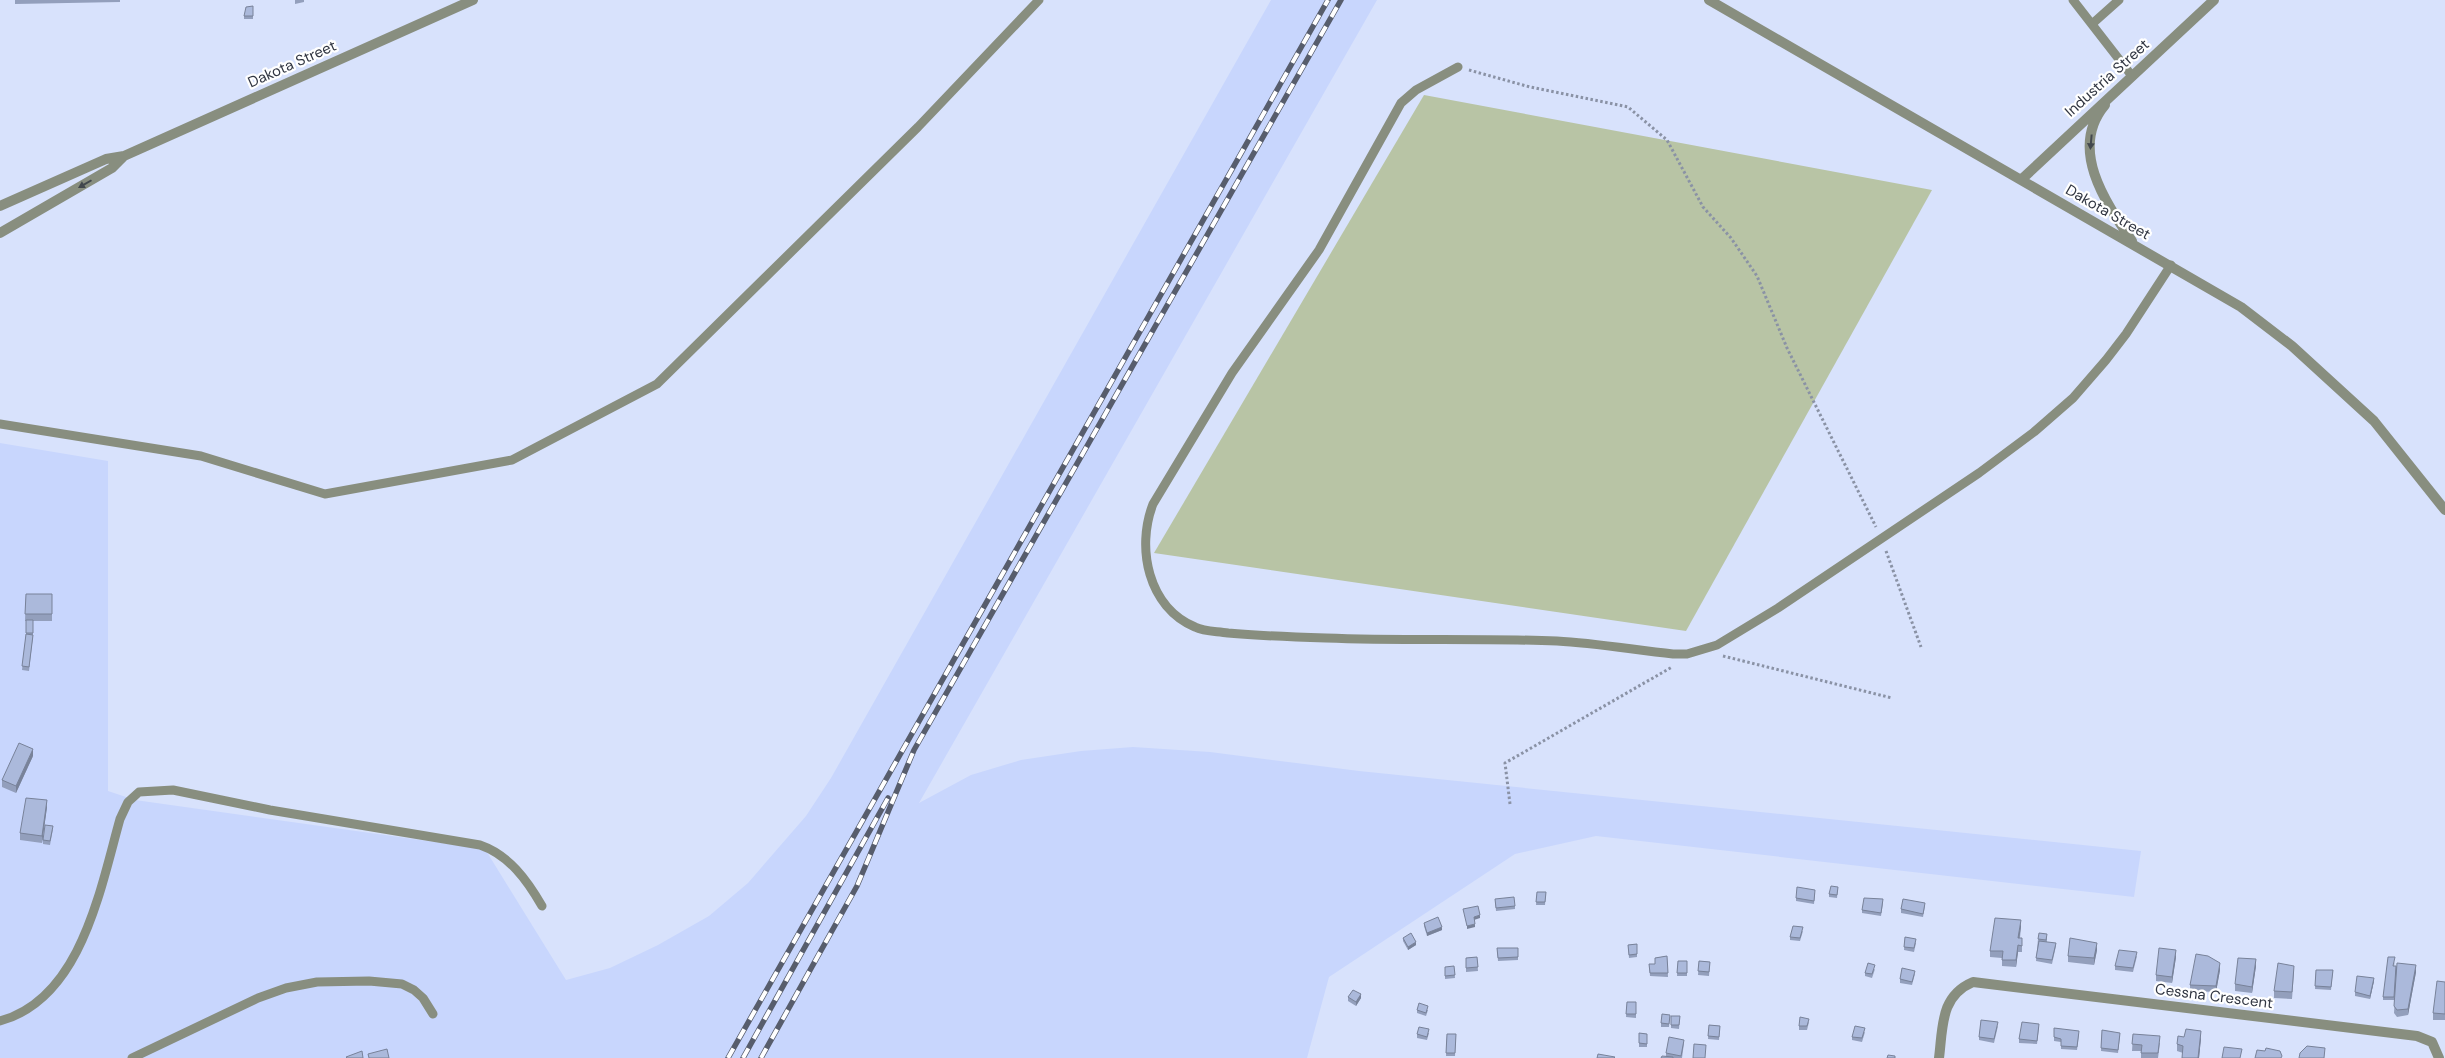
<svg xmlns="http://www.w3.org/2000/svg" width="2445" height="1058" viewBox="0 0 2445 1058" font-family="'DM Sans',sans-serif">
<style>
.built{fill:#c8d6fd}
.green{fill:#b8c4a5}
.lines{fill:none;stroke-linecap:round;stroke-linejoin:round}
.path{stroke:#8a92a5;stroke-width:3;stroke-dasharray:2.5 2.5;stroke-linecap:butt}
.service{stroke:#888e7f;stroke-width:9}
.minor{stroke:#888e7f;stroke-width:10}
.tertiary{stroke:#888e7f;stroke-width:10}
.rail-casing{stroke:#575d6c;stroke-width:5.5}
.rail{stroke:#fff;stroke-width:4;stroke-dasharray:11;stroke-linecap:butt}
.wall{fill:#939fbc}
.shaded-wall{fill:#788299}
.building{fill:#abb9db;stroke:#788299}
.oneway{fill:#42484e}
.labels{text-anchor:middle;stroke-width:4.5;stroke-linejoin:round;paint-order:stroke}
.street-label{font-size:15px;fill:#313642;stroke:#fff}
</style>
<rect width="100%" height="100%" fill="#d8e2fc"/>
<!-- built -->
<path class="built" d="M1271,0H1377L919,803L971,775L1021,760L1081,751L1133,747L1210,752L1359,771L2141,851L2134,897L1596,836L1515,854L1329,977L1307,1058H0V443L108,461V791L135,800L485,849L566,980L610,968L658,945L709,916L748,883L806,816L831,778Z"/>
<!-- green -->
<path class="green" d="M1424,95L1932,190L1686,631L1154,553Z"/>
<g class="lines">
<!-- path -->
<path class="path" d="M1469,70L1530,87L1628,107L1667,140L1703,207L1731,238L1757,276L1787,348L1876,527
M1886,551L1921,647
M1723,656L1892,698
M1510,804L1505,763L1672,667"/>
<!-- service -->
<path class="service" d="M2073,0L2132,76
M2092,24L2119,0
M1458,67L1416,90L1401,103L1319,250L1232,373L1153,504C1136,548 1148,607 1195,627C1205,632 1217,631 1228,633C1261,636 1293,637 1326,638C1403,641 1480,638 1557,641C1595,643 1635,650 1673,654H1687L1717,645L1778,608L1979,473L2034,432L2073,398L2106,360L2126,334L2171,265
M0,424L201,456L325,494L512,460L657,384L918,127L1039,0
M0,1021C81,999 100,890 120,819L128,802L139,792L173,790L270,810L480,845C509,855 527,880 542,906
M132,1058L258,998L286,988L317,982L369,981L402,984L414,990L423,998L433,1014"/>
<!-- minor -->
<path class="minor" d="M1939,1058C1943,1027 1940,996 1973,982L2417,1036L2432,1042L2439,1058"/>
<!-- tertiary -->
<path class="tertiary" d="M1709,0L2241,307L2292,346L2374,421L2445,510
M2105,105C2068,149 2106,203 2132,241
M2022,179L2214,0
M0,206L106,159L124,156L473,0
M0,233L112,168L124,156"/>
<!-- rail casing -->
<g class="rail-casing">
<path id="rail" d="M728,1058L1328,0
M743,1058L888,798
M761,1058L857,886L914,750L1341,0"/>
</g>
<!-- rail -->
<use href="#rail" class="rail"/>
</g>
<!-- wall -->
<path class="wall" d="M15,0H120V2L15,4Z
M295,0H304V2L295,4Z
M253,6V19H244V16Z
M26,594H52V621H33V636L29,671L22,670L26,634V621H25Z
M33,756L16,793L2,787V780Z
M47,807L42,843L20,840V833Z
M53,829L50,845L43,844V840Z
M1838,887L1837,898L1829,897V894Z
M1537,892H1546L1545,905H1536Z
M1815,893L1814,904L1796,901V898Z
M1495,899L1515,906V909L1496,911Z
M1883,903L1881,916L1862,913V910Z
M1925,906L1923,917L1901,913V909Z
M1424,923L1442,930L1427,936L1424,926Z
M2021,927L2020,938L2022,945V952H2018L2016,967L2002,966V958L1990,957V951Z
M1803,931L1800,941L1790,940V937Z
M1905,937L1916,943L1914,952L1904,950Z
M2047,937V942L2056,946L2052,964L2036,961L2038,939Z
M1403,938L1416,945L1408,950L1403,941Z
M1637,944V957L1629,958L1628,945Z
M1497,948H1518V960L1498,961Z
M2097,950L2094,965L2068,962V956Z
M1667,956L1668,977L1650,976L1649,964H1655V958Z
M2137,956L2133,972L2115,970V966Z
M1477,957L1478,971L1466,972V958Z
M2176,957L2172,983L2156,981V975Z
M1678,961H1687V976H1677Z
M1699,961L1710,962L1709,976L1698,975Z
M2395,961L2394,966L2416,972L2408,1015L2397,1017L2394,1013L2396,982L2394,1000H2383V997Z
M1454,966L1455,978L1445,979V970Z
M2256,966L2252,993L2235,991V984Z
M1875,969L1872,978L1865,976V973Z
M2220,970L2216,992L2190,991V985Z
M2316,970H2333L2331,990L2315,989Z
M2294,972L2292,999L2274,998V991Z
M1915,974L1912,985L1900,983V979Z
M2374,981L2370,999L2355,996V992Z
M2445,982V1020H2433V1013Z
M1348,997L1361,998L1356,1006L1348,1001Z
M1627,1002H1636V1018L1626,1017Z
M1417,1010H1428L1426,1016L1417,1013Z
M1670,1015L1669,1027H1661V1023Z
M1671,1016H1680L1679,1029L1671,1028Z
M1809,1022L1807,1030H1799V1026Z
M1709,1025L1720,1026L1719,1040L1708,1039Z
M1998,1026L1994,1043L1979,1040V1037Z
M2039,1027L2037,1044L2019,1043V1039Z
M2054,1028L2079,1034L2077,1050L2061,1049V1042L2054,1041Z
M2102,1030L2120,1036L2118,1053L2101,1051Z
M1865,1032L1862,1042L1852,1040V1037Z
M1429,1033L1427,1040L1417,1038V1034Z
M1639,1033L1647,1034V1047H1639Z
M1447,1034H1456L1455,1056H1446Z
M2133,1034L2160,1043L2158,1058H2141V1051H2132Z
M2201,1038L2199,1058H2182L2183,1053L2177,1051V1044Z
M1684,1043L1682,1058H1661L1666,1056V1053Z"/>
<!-- shaded-wall -->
<path class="shaded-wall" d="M33,749V756L16,793V786Z
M47,800V807L42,843V836Z
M1480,915V918L1474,920V917Z
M2021,920V927L2018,945V938Z
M1475,924V927L1467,929V926Z
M1442,927V930L1427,936V933Z
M1416,942V945L1408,950V947Z
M2097,943V950L2094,965V958Z
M2018,945V952L2016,967V960Z
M2176,950V957L2172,983V977Z
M2256,959V966L2252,993V987Z
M2220,963V970L2216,992V986Z
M2416,965V972L2408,1015V1009Z
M2374,978V981L2370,999V996Z
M1361,994V998L1356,1006V1002Z
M2201,1031V1038L2199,1058H2198Z"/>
<!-- building -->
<path class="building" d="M253,6V16H244L246,7Z
M26,594H52V614H25Z
M26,620H33V633H26Z
M26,634L33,635L29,667L22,666Z
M19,743L33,749L16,786L2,780Z
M26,798L47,800L42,836L20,833Z
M45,825L53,826L50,841L43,840Z
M1831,886L1838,887L1837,895L1829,894Z
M1797,887L1815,890L1814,901L1796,898Z
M1537,892H1546L1545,902H1536Z
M1514,897L1515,906L1496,908L1495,899Z
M1864,898L1883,899L1881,913L1862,910Z
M1903,899L1925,903L1923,914L1901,909Z
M1478,906L1480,915L1474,917L1475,924L1467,926L1463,909Z
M1438,917L1442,927L1427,933L1424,923Z
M1995,918L2021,920L2018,938H2022V946L2018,945L2016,960H2002L2003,951H1990Z
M1793,926L1803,927L1800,938L1790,937Z
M1411,933L1416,942L1408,947L1403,938Z
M2039,933L2047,934L2046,940L2038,939Z
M1905,937L1916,939L1914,948L1904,947Z
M2070,938L2097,943L2094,958L2068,956Z
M2039,941L2056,943L2052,960L2036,958Z
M1637,944V954L1629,955L1628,945Z
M1497,948H1518V957L1498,958Z
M2159,948L2176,950L2172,977L2156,975Z
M2119,950L2137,952L2133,968L2115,966Z
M2196,954L2208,956L2220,963L2216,986L2190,985Z
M1667,956L1668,973H1650L1649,964H1655V958Z
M1477,957L1478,967L1466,968V958Z
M2388,957H2395L2393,966H2396L2394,997H2383Z
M2238,958L2256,959L2252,987L2235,984Z
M1678,961H1687V973H1677Z
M1699,961L1710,962L1709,972L1698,971Z
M1868,963L1875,965L1872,974L1865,973Z
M2278,963L2294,966L2292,992L2274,991Z
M2397,963L2416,965L2408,1009L2397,1010L2394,1006Z
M1454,966L1455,975L1445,976V967Z
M1902,968L1915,971L1912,982L1900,979Z
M2316,970H2333L2331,987L2315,986Z
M2357,976L2374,978L2370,996L2355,992Z
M2437,981L2445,982V1014L2433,1013Z
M1353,990L1361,994L1356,1002L1348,997Z
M1627,1002H1636V1014H1626Z
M1419,1003L1428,1006L1426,1013L1417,1010Z
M1662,1014L1670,1015L1669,1024L1661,1023Z
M1671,1016H1680L1679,1025H1671Z
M1800,1017L1809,1019L1807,1026H1799Z
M1981,1020L1998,1022L1994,1039L1979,1037Z
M2022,1022L2039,1024L2037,1041L2019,1039Z
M1709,1025L1720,1026L1719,1037L1708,1036Z
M1855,1026L1865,1028L1862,1038L1852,1037Z
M1419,1027L1429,1029L1427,1037L1417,1034Z
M2054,1028L2079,1031L2077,1047L2061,1046V1039L2054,1037Z
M2186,1029L2201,1031L2198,1058H2182L2183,1046L2177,1044L2178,1036L2184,1037Z
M2102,1030L2120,1033L2118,1050L2101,1048Z
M1639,1033L1647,1034V1044L1639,1043Z
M1447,1034H1456L1455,1053H1446Z
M2133,1034L2160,1036L2158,1053H2141L2142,1045L2132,1044Z
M1669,1037L1684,1040L1681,1056L1666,1053Z
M1694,1044L1706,1045L1705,1058H1693Z
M2307,1046L2325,1048L2324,1058H2299L2300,1053Z
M2224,1047L2242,1049L2240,1058H2222Z
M2266,1048L2280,1051L2282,1056L2281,1058H2255L2257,1050L2265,1051Z
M387,1049L389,1058H369L368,1054Z
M362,1051L363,1058H347L346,1057Z
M1598,1054L1615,1057L1614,1058H1597Z
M1888,1055L1895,1056V1058H1887Z
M1662,1056L1673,1057V1058H1661Z"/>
<!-- one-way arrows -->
<defs><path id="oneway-solid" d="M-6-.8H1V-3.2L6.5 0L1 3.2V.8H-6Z" transform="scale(1.25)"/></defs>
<g class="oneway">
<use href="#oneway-solid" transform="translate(2091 142) rotate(95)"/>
<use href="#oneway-solid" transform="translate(85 184) rotate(150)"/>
</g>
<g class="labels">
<!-- street labels -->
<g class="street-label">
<text transform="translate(292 64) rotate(-24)" y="5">Dakota Street</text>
<text transform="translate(2107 78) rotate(-42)" y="5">Industria Street</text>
<text transform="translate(2108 212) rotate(30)" y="5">Dakota Street</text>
<text transform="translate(2214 996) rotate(7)" y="5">Cessna Crescent</text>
</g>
</g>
</svg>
